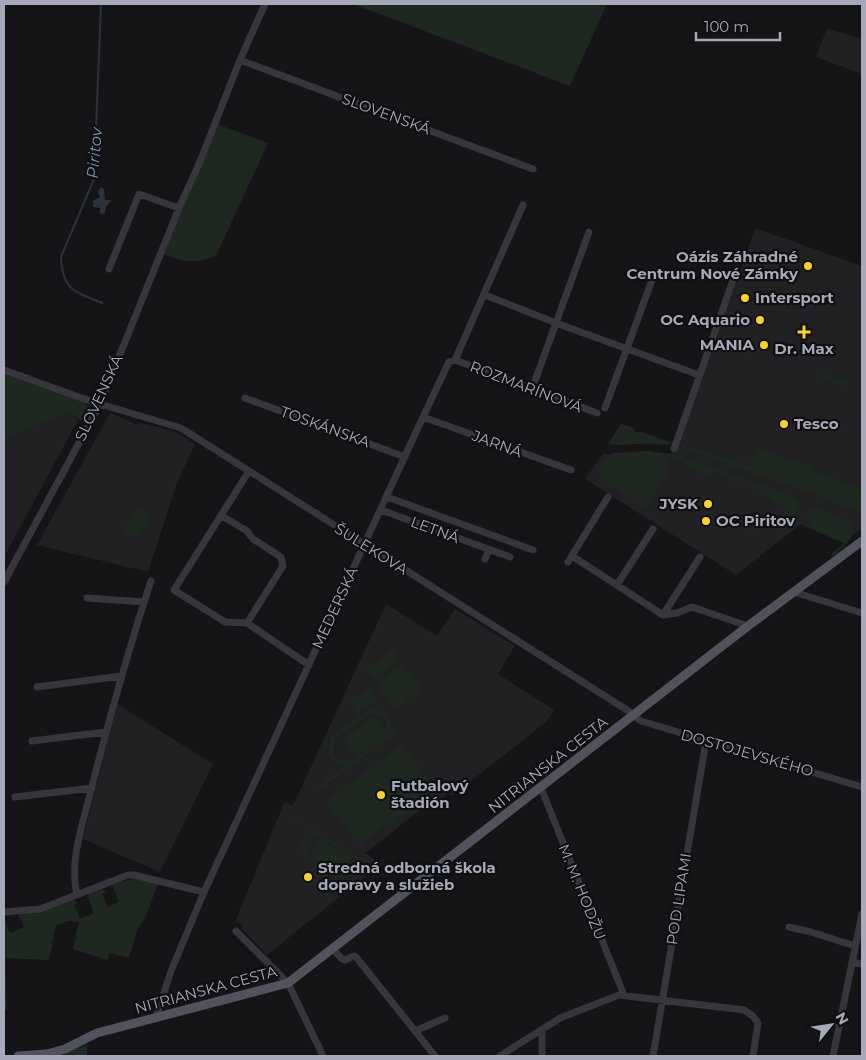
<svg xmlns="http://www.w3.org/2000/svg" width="866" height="1060" viewBox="0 0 866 1060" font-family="Montserrat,sans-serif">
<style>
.built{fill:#212124}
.green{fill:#1f2721;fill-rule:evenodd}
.water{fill:#2a323c}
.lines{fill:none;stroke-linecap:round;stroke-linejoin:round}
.stream{stroke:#2a323c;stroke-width:2}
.minor{stroke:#36363c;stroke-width:7}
.major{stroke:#51525c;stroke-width:9}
.poi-dot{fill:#ffd325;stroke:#101012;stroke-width:2}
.labels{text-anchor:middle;stroke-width:4.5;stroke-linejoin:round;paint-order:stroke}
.street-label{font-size:15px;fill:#a6a9b8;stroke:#101012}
.poi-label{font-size:15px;font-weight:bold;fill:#a6a9b8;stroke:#101012;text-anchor:start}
.water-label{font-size:16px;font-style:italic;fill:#7a92b6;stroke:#101012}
</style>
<rect width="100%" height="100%" fill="#151517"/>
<!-- built -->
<path class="built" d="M827,28L862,39V74L816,57Z
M755,228L862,266V295L861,300L862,301V528L845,541L801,524L736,575L585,479L603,454L676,453Z
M70,413L78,420L4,557V439Z
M110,413L138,425L139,423L154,426L169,430L181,435L195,444L177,483L148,572L37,545Z
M386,604L437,636L455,609L515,646L498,674L554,710L546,722L452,796L449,793L424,811L422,809L365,853L381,864L267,955L242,929V924L235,922L282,808L285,802L292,806L297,797Z
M117,704L213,764L160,872L83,839Z"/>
<!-- green -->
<path class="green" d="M353,4H607L570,86Z
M217,124L268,143L216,256C194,264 184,262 162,254Z
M4,372L83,401L88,407L81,421L70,413L4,439Z
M819,372L847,382L843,387L820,379Z
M621,424L634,428L635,432H642L673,443C667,446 660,444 653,444C638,443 624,446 608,444Z
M680,444L749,466L757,447L811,467V470L862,489V513L800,489L682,449Z
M648,451L679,455L797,498C806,509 790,522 779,526L777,522L786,509L750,486L749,487L737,479L735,483L716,472H713L706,481L704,480L705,477L672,456L665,467L670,470L645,509L600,479L599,471L608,456L614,453Z
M812,505L847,520C861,535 845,546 833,556L831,554L844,543L802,525L799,522L811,524L812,520L806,515V511Z
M139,506L152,515L136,539L123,530Z
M392,649L400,661L374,680L365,669Z
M402,663L422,690L395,709L376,683Z
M369,687L378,699L358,714L349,702Z
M370,709C384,708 392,716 392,730L396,727L398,731L318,791L316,788L344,766C338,764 332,761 329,755C322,736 352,721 364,712ZM371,713C383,712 390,721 386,733L374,716L344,739L356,756L385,735L355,759L350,761L339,760L333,754L334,742L338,737Z
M401,745L435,789L360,845L326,801Z
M291,814L369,864L368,866L361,862C362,868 362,873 358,877C347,888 333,875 324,869C318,866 312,862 307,858C296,849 304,836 315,832L290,816ZM317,835L322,837L357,861L359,869C357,877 351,880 343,878L307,854C302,845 306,836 317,835Z
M321,839L352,859L341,876L310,855Z
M135,878L158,883L146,916L138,928L129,958L110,953L107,960L73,949L79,922L69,921L56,925L49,960L5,958L7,1010H4V918L10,933L24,927L18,914L72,899L75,900L77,903L74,905L80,919L94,913L87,894L101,889L104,890L106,892L102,894L108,907L119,902L112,884Z
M87,1045V1056H51Z"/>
<!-- water -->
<path class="water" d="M101,187L104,189L105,200H112L106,207L105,213L102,214L100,213V208L93,207V201L100,197L98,191Z"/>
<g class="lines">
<!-- stream -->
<path class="stream" d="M101,4L94,179L61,257C62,290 75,292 102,303"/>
<!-- minor -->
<path class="minor" d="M240,60L533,169
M109,269L139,194L179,208
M485,295L556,323L699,375
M455,360L597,413
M4,370L90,401L181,428L627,710L641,721L862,787
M532,389L589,232
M245,398L405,457
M605,408L655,272
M423,417L571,470
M674,449L733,280
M249,471L174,590L225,622L247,623L309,665
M387,497L533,550
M381,510L510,557
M222,516L247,531L253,539L281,557L283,566L247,623
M572,556L663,615L677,613L692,607L748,626
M485,559L489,550
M568,562L608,497
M4,582L100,404L179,208L199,164L240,60L265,4
M617,585L653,529
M794,592L862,613
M87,598L144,602
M663,615L700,557
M37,687L121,676
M32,741L106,732
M541,788L624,995
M15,797L92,788
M77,895C69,860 83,824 91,790C109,720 128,650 151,581
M4,912L40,909L128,875H134L204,892
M789,927L811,932L855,946
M236,931L288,983L323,1056
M333,949L341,958L345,960L354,956L356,957L435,1056
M852,962L862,964
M156,1017L171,971L204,892L423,417L449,362L455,360L523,205
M415,1031L445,1018
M500,1056L560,1018L619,995L744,1010L753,1016L758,1023L753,1056
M542,1056V1030
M653,1056L706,741
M833,1056L862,914"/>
<!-- major -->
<path class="major" d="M18,1056L47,1054L65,1049L97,1033L288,983L748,626L862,541"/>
</g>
<!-- markers -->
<g class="poi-dot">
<circle cx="808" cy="266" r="5"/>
<circle cx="745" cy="298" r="5"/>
<circle cx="760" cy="320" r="5"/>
<path d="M801.5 324.5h5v5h5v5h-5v5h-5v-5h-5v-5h5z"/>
<circle cx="764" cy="345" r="5"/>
<circle cx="784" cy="424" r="5"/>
<circle cx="708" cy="504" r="5"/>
<circle cx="706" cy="521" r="5"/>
<circle cx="381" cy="795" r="5"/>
<circle cx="308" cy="877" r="5"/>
</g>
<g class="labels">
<!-- street labels -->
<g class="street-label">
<text transform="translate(386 114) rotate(20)" y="5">SLOVENSKÁ</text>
<text transform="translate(526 387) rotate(21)" y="5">ROZMARÍNOVÁ</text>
<text transform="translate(99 398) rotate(-65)" y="5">SLOVENSKÁ</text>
<text transform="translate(325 427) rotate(20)" y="5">TOSKÁNSKA</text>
<text transform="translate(497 444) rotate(20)" y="5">JARNÁ</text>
<text transform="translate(435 530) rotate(20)" y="5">LETNÁ</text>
<text transform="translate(371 549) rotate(32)" y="5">ŠULEKOVA</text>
<text transform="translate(335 608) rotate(-65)" y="5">MEDERSKÁ</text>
<text transform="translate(747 753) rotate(16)" y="5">DOSTOJEVSKÉHO</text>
<text transform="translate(548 765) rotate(-38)" y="5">NITRIANSKA CESTA</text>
<text transform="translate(582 892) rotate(68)" y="5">M. M. HODŽU</text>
<text transform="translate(679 899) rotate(-81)" y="5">POD LIPAMI</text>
<text transform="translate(206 990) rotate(-15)" y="5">NITRIANSKA CESTA</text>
</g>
<!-- poi labels -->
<g class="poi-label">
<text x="798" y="262" text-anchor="end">Oázis Záhradné<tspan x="798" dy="17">Centrum Nové Zámky</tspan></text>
<text x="755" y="303">Intersport</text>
<text x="750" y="325" text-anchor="end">OC Aquario</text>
<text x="754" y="350" text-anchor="end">MANIA</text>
<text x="804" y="354" text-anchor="middle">Dr. Max</text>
<text x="794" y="429">Tesco</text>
<text x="698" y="509" text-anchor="end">JYSK</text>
<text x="716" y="526">OC Piritov</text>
<text x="391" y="791">Futbalový<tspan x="391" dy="17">štadión</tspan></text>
<text x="318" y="873">Stredná odborná škola<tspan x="318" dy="17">dopravy a služieb</tspan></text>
</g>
<!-- water labels -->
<g class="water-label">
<text transform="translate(94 153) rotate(-85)" y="6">Piritov</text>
</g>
</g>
<!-- border -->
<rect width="866" height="1060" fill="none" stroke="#a6a9b8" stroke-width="10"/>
<!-- north arrow -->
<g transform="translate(831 1025) rotate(60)" stroke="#101012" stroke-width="4" paint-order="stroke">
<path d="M0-4L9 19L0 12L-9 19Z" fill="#a6a9b8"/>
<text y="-8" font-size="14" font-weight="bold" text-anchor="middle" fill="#a6a9b8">N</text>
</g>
<!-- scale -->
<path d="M696 32v8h84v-8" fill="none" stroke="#a6a9b8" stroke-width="2.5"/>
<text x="704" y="32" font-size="15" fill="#a6a9b8" stroke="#101012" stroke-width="4" paint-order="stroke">100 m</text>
</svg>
